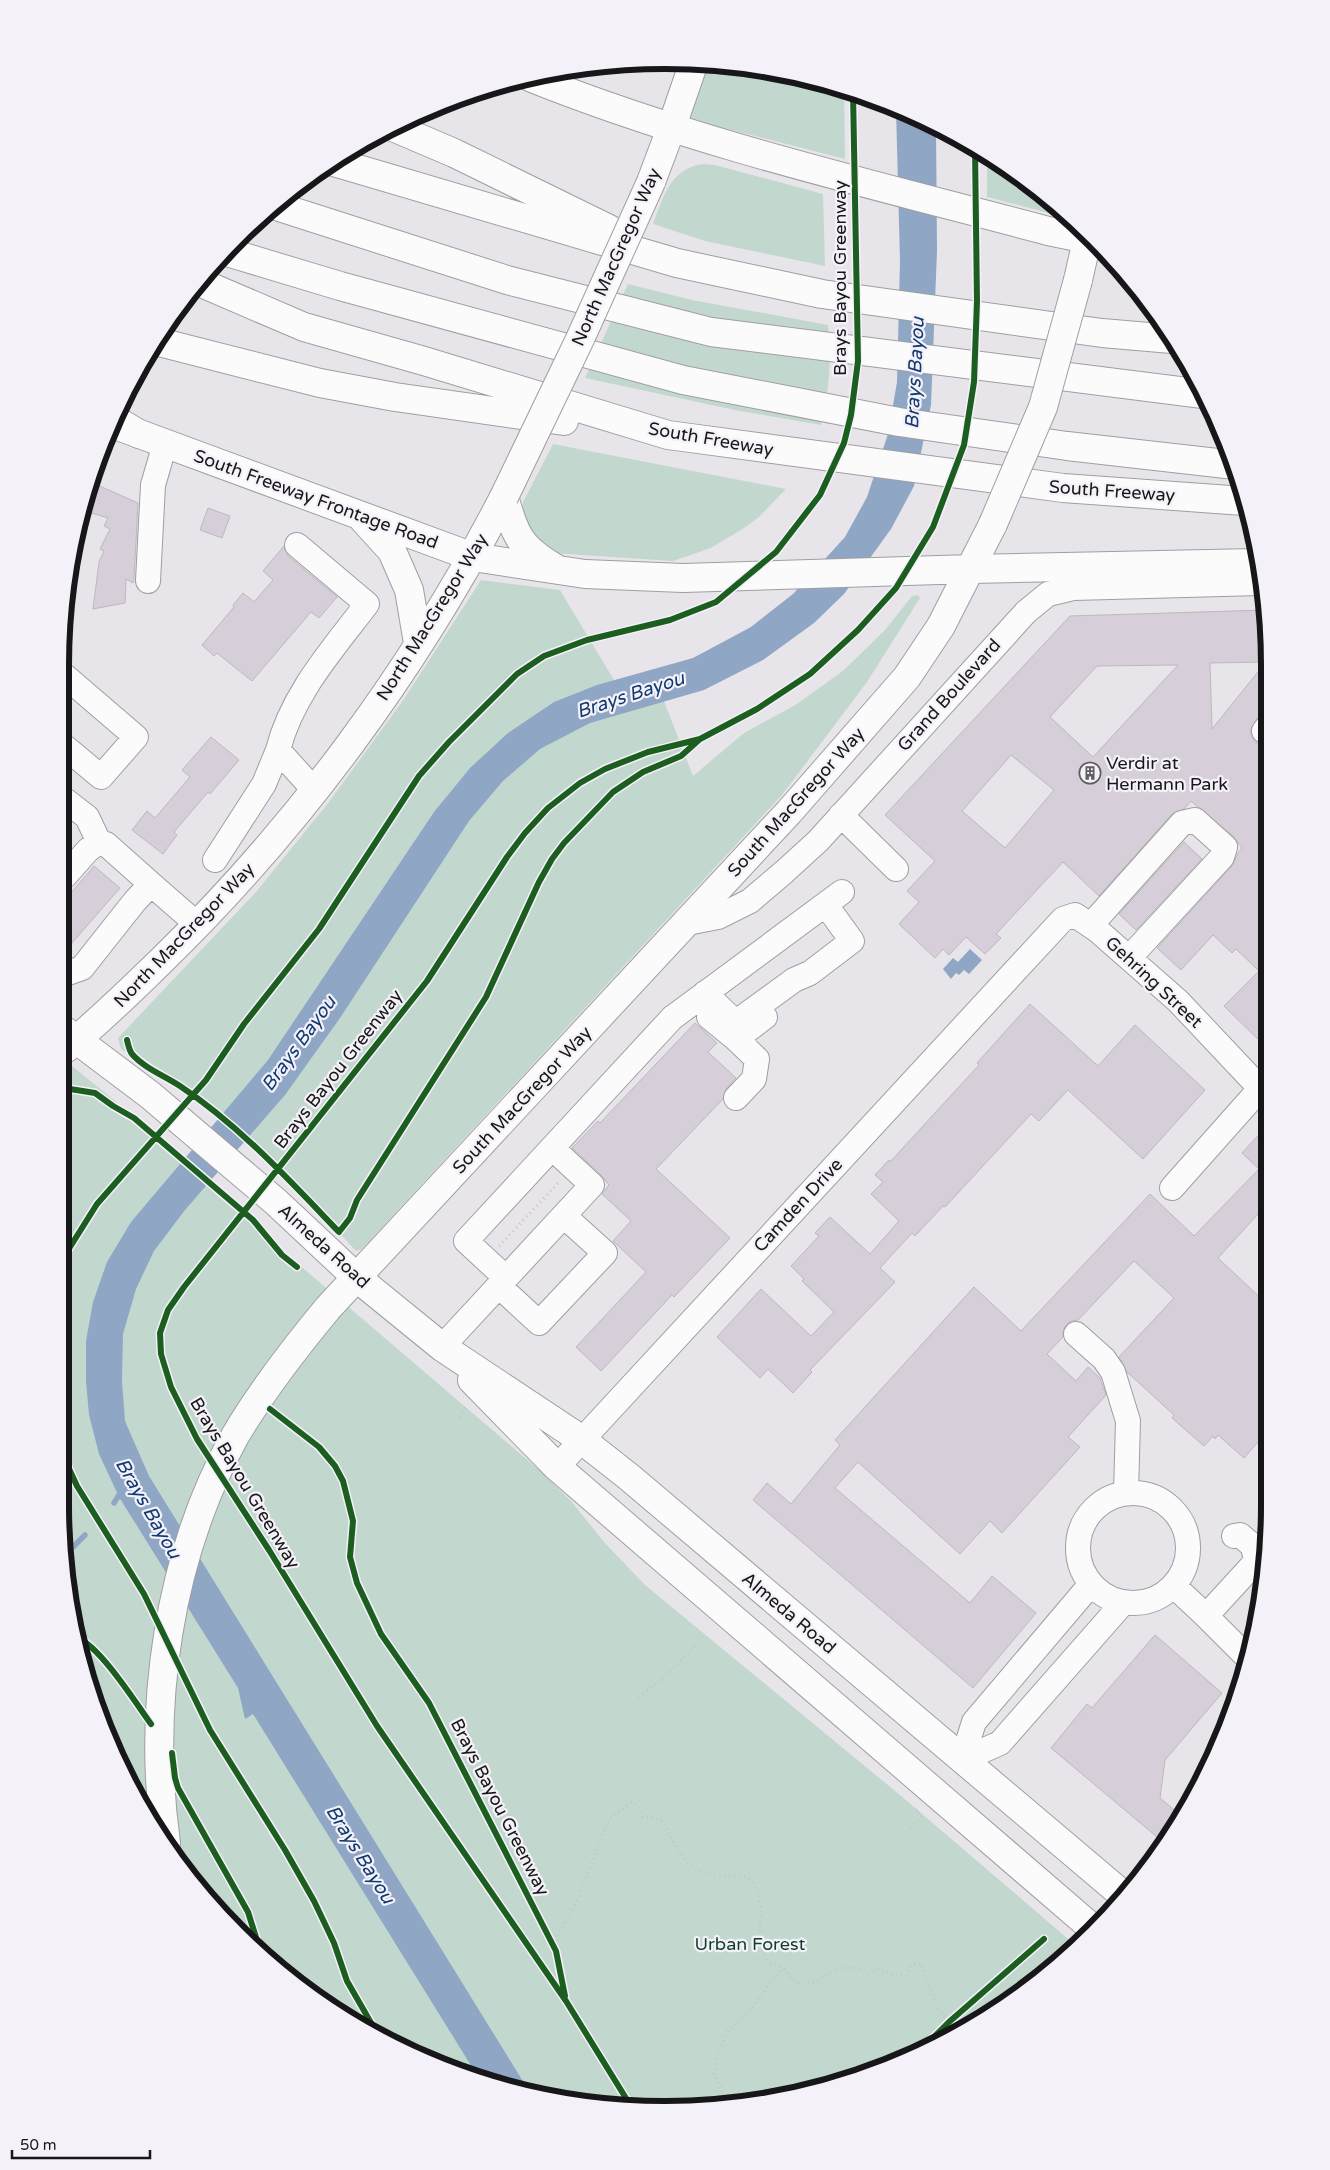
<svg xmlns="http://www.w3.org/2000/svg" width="1330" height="2170" viewBox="0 0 1330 2170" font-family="'Varela Round',sans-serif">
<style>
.green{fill:#c2d8cf}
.water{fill:#90a6c5}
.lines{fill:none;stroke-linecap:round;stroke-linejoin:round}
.stream{stroke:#90a6c5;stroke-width:5.5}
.building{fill:#d6cfda;stroke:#bbb9bc;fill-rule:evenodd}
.minor-casing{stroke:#a09ea1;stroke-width:26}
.major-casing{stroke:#a09ea1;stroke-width:30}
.highway-casing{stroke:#a09ea1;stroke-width:30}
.path{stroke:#c5c5c5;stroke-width:3;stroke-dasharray:1 4;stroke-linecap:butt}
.minor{stroke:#fbfbfc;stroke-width:24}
.major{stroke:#fbfbfc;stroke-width:28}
.highway{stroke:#fbfbfc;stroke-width:28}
.major-bridge-casing{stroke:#a09ea1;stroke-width:30;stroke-linecap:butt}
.major-bridge{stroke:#fbfbfc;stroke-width:28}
.cycleway-casing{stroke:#f5f1f9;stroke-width:9}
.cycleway{stroke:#1b5e20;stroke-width:6}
.labels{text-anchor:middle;stroke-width:4.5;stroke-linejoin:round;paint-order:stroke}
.street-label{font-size:18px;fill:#171618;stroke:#f5f1f9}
.poi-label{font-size:18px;fill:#171618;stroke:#f5f1f9;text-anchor:start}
.park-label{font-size:18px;fill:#0c3f2c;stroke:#f5f1f9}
.water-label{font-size:19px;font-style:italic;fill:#0f3b71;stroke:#f5f1f9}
.rim{fill:none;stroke:#171618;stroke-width:6}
</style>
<rect width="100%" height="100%" fill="#e7e5e9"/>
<!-- green -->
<path class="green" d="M704,61L821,81L844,89L845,159L712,125L686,116Z
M987,156L1033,185L1068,218L987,197Z
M703,164L715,165L823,194L825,266L705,241L653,224C663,198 670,168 703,164Z
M628,284L692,300L828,325C832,360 829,391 821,425L735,410L585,378Z
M553,444L786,489L759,517L744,528L711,548L673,561L551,553L532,538L522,509L523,502Z
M481,580L560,590L620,690L657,683L693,776L744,733L797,704L844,670L885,630L912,596L918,595L920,598L867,682L782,795L362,1249L356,1251L301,1192L235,1127L180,1086L121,1049L118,1038L256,892L329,802L404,699Z
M65,1060C139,1122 219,1179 283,1251L538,1469L571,1501L604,1542L645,1585L900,1795L1074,1944L1033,1985L933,2047L859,2078L744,2105L665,2110L586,2105L471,2078L397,2047L297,1985L185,1873L123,1773L92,1699L65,1584Z"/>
<!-- water -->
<path class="water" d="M896,109L936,125L937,251L931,405L914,486L891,529L844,594L814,623L763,660L704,690L590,723L540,749L503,781L469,821L340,1018L285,1095L185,1210L154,1251L136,1289L123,1334L122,1381L125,1421L149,1476L529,2091L480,2080L253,1714L245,1719L238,1688L119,1497L99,1454L89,1415L86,1381V1341L93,1302L107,1262L131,1222L268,1060L434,812L470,768L508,733L554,702L597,685L693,658L751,627L793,594L845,537L867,497L888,434L897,382L900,261Z
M970,949L982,960L969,974L964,970L959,975L956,973L951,979L943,969L953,958L958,962Z"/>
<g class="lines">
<!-- stream -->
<path class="stream" d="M114,1503L122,1490
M65,1555L85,1535"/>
</g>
<!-- building -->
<path class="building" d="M93,483L138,503L134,580L133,583L126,579L125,603L93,609L99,562L104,551L100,549L110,529L104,526L108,518L85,511Z
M208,508L230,516L222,538L200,530Z
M284,546L288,556L337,597L319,618L311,612L252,681L217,653L214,656L202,645L234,607L233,605L243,593L254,602L273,580L263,571Z
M1266,610L1269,625L1268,713L1258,717L1250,730L1252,737L1255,742L1268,751L1267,1048L1224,1006L1259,971L1236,949L1232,953L1213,935L1181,970L1157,948L1232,866L1238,853L1242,848L1234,837L1191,801L1184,809L1172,814L1099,896L1063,862L996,934L1001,938L985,954L966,937L949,955L943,949L935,958L899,924L919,902L907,891L935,861L885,815L1070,616ZM1266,662L1212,729L1210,663ZM1178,665L1093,757L1050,717L1097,666ZM1011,755L1054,790L1005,848L962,811Z
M211,737L239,760L210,794L208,792L174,832L177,835L163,854L132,830L147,811L155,818L190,777L182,770Z
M1184,842L1202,859L1136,930L1119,914Z
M94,866L120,888L65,951V900Z
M1030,1004L1098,1066L1135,1025L1205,1090L1143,1159L1068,1090L1039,1121L1031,1114L945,1207L943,1206L915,1236L912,1233L880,1268L895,1282L810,1370L812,1372L793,1393L768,1369L760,1378L717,1337L761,1289L811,1336L834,1312L802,1281L804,1279L791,1266L819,1236L815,1233L830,1217L870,1254L899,1221L871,1194L883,1182L875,1175L889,1160L890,1162L979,1065L977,1063Z
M695,1023L717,1043L708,1052L736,1078L726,1089L723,1099L656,1169L730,1238L674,1297L672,1295L601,1371L576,1347L646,1272L613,1241L631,1221L602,1194L609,1185L601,1175L572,1148L598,1121L600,1123Z
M1267,1126L1266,1222L1258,1214L1218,1258L1266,1303L1265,1434L1244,1458L1218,1435L1215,1439L1213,1436L1204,1446L1172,1418L1174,1415L1127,1372L1119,1357L1174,1298L1134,1261L1078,1320L1071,1321L1066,1325L1063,1331V1337L1047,1354L1076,1381L1088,1367L1100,1378L1106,1395L1068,1437L1080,1447L1002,1533L990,1521L960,1554L858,1462L835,1488L970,1603L992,1576L1036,1613L973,1688L753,1500L767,1483L791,1504L840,1445L835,1440L974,1287L1021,1331L1150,1194L1194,1236L1259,1169L1242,1153Z
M1155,1635L1222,1693L1165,1760L1160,1798L1179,1814L1163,1842L1051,1748L1087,1704L1092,1708Z"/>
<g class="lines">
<!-- minor casing -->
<g class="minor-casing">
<path id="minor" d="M297,545L367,604C333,649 292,694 278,750L315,791
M148,581L153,485L165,444
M65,676L136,737L101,777L65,747
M1268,734L1264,731L1268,726
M65,800L87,817L99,842
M841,815L896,869
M215,860L264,784L278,750
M65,876L88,850L99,842L106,844L151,884
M687,923L718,917L750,901L784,872L818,841L1026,612L1048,594L1073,588L1260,583
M1091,925L1182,823L1195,820L1225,847L1222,857L1129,958
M65,971L68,973L82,968L135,901L151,884L198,925
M705,993L731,1018L739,1020L794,980L810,973L852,941L826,905
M709,1017L736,1039L765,1017
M736,1098L754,1079L757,1059L736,1039
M1172,1188L1267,1081
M506,1278L466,1241L672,1018L842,892
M499,1286L539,1323L605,1253L564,1216
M1076,1334L1104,1359L1113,1372L1128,1421L1126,1493
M442,1347L592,1185L552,1148
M557,1467L1063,919L1075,915L1097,930L1178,1001L1260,1088
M1078 1548a55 55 0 1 1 110 0a55 55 0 1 1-110 0Z
M1174,1586L1206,1616L1260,1557L1254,1552L1253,1546L1240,1535L1234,1536
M1206,1616L1246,1656
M962,1760L1000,1743L1123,1603
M962,1760L974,1722L1091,1584"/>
</g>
<!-- major casing -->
<g class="major-casing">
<path id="major" d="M532,78C697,144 876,185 1048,231L1087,239
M651,182L672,126L694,62
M1078,280L1088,236
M118,426L473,557L585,574L683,578L971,569
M504,497C516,536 519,547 555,568
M363,519L392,551L409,590L418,643
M65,1031L150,1095L276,1202L356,1277L442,1347L582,1440L629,1477L1123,1895
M65,1049C99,1022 129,992 160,962C298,828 415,669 504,497
M472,1380L557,1467L1091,1927
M166,1843C147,1707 168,1557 235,1436C262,1390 294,1349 328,1308L789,812L907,677L941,626L993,524"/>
</g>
<!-- highway casing -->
<g class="highway-casing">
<path id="highway" d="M393,127L454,153L609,229
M334,162L677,263L822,294L1102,333L1172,339
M273,205L507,280L711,332L1203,394
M1087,239L1092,240
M227,252L340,286L683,380L899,422L1067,446L1235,465
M199,282L304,327L424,361L668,435L1063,488L1244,501
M159,342L320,383L395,397L564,421
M114,419L139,434
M971,569L1256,563"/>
</g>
<!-- path -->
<path class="path" d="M499,1246L560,1181
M460,1417L468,1405
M639,1697L670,1672L696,1645
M911,1828L922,1816L916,1811L919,1808
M556,1951L558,1935L576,1903L609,1819L632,1802L638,1807L642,1817H652L664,1822C687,1871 693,1875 747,1877C775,1906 749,1928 765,1957C769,1964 778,1964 784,1969C789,1974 790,1979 797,1982C823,1992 834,1952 868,1974L880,1969L891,1974L906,1976L912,1965L921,1963L937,2007L949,2022
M729,2106L714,2074L716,2060L728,2030L752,2009L769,1983L783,1968"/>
<!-- minor -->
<use href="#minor" class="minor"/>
<!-- major -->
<use href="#major" class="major"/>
<!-- highway -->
<use href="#highway" class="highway"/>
<!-- major-bridge casing -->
<g class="major-bridge-casing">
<path id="major-bridge" d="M504,497L580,339L651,182
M993,524L1043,407L1078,280"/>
</g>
<!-- major-bridge -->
<use href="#major-bridge" class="major-bridge"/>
<!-- cycleway casing -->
<g class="cycleway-casing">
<path id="cycleway" d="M127,1040C128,1044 129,1050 132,1054C144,1068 165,1076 180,1086C240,1126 289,1180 339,1232L350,1218L357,1200L486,997L539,882L552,859L564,843L613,792L643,772L681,756L700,739L757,709L810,674L858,630L896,588L933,527L964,445L974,382L977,301L975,149
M65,1086L70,1089L95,1093L113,1106L134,1118L253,1220L282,1255L297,1267
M65,1255L97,1204L206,1080L244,1024L319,929L419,776L449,742L517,674L544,656L587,640L670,620L716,602L776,552L820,495L844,443L851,415L858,361L853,92
M270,1409L319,1447L335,1466L343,1481L353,1521L350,1557L357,1583L381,1634L429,1703L556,1951L565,1996
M65,1460L77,1486L144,1594L210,1730L285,1850L314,1901L334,1943L347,1981L378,2035
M78,1638C101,1648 135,1702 151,1724
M172,1753L175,1778L178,1788L248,1912L259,1947
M918,2053L949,2022L1044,1939
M632,2108L566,2001L377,1726L269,1550L197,1439L171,1387L161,1354L160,1333L168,1310L184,1287L427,981L507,857L525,833L548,808L580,783L605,769L648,752L700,739"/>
</g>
<!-- cycleway -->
<use href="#cycleway" class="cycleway"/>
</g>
<!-- icons -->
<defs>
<g id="building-ring" transform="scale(1.125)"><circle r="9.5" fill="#f5f1f9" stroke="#605e61" stroke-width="1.5"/><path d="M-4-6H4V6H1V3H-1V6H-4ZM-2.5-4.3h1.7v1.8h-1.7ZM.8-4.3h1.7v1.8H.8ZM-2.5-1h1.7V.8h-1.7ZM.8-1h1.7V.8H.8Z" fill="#605e61"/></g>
</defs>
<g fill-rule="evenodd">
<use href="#building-ring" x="1090" y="773"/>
</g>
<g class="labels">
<!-- street labels -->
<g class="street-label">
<text transform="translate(616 257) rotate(-66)" y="6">North MacGregor Way</text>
<text transform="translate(840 278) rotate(-90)" y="6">Brays Bayou Greenway</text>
<text transform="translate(711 439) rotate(10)" y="6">South Freeway</text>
<text transform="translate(1112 491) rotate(4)" y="6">South Freeway</text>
<text transform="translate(316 499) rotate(20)" y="6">South Freeway Frontage Road</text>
<text transform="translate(432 617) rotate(-58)" y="6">North MacGregor Way</text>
<text transform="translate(949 695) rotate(-48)" y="6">Grand Boulevard</text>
<text transform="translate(796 802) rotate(-48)" y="6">South MacGregor Way</text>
<text transform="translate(184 935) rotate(-46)" y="6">North MacGregor Way</text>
<text transform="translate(1154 982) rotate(43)" y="6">Gehring Street</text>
<text transform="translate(338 1069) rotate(-52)" y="6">Brays Bayou Greenway</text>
<text transform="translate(522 1100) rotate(-47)" y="6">South MacGregor Way</text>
<text transform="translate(798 1205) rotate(-47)" y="6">Camden Drive</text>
<text transform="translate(324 1246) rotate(42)" y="6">Almeda Road</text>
<text transform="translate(245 1483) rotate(59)" y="6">Brays Bayou Greenway</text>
<text transform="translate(789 1613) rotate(40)" y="6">Almeda Road</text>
<text transform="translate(500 1807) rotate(63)" y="6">Brays Bayou Greenway</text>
</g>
<!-- poi labels -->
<g class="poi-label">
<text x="1106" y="769">Verdir at<tspan x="1106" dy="21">Hermann Park</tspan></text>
</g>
<!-- park labels -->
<g class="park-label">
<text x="750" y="1950">Urban Forest</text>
</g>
<!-- water labels -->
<g class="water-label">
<text transform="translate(914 373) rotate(-87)" y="7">Brays Bayou</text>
<text transform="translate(630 694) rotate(-18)" y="7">Brays Bayou</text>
<text transform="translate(298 1043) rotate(-54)" y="7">Brays Bayou</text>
<text transform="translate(149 1508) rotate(60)" y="7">Brays Bayou</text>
<text transform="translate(361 1854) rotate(58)" y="7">Brays Bayou</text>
</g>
</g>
<!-- crop -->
<path d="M0 0H1330V2170H0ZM665 69H665A596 596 0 0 1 1261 665V1505A596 596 0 0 1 665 2101H665A596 596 0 0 1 69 1505V665A596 596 0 0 1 665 69Z" fill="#f5f1f9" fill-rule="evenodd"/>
<path class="rim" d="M665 69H665A596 596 0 0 1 1261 665V1505A596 596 0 0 1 665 2101H665A596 596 0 0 1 69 1505V665A596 596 0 0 1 665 69Z"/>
<!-- scale -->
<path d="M12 2150v8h138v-8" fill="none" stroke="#171618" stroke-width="2.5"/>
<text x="20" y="2150" font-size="15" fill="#171618" stroke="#f5f1f9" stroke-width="4" paint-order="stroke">50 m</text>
</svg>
